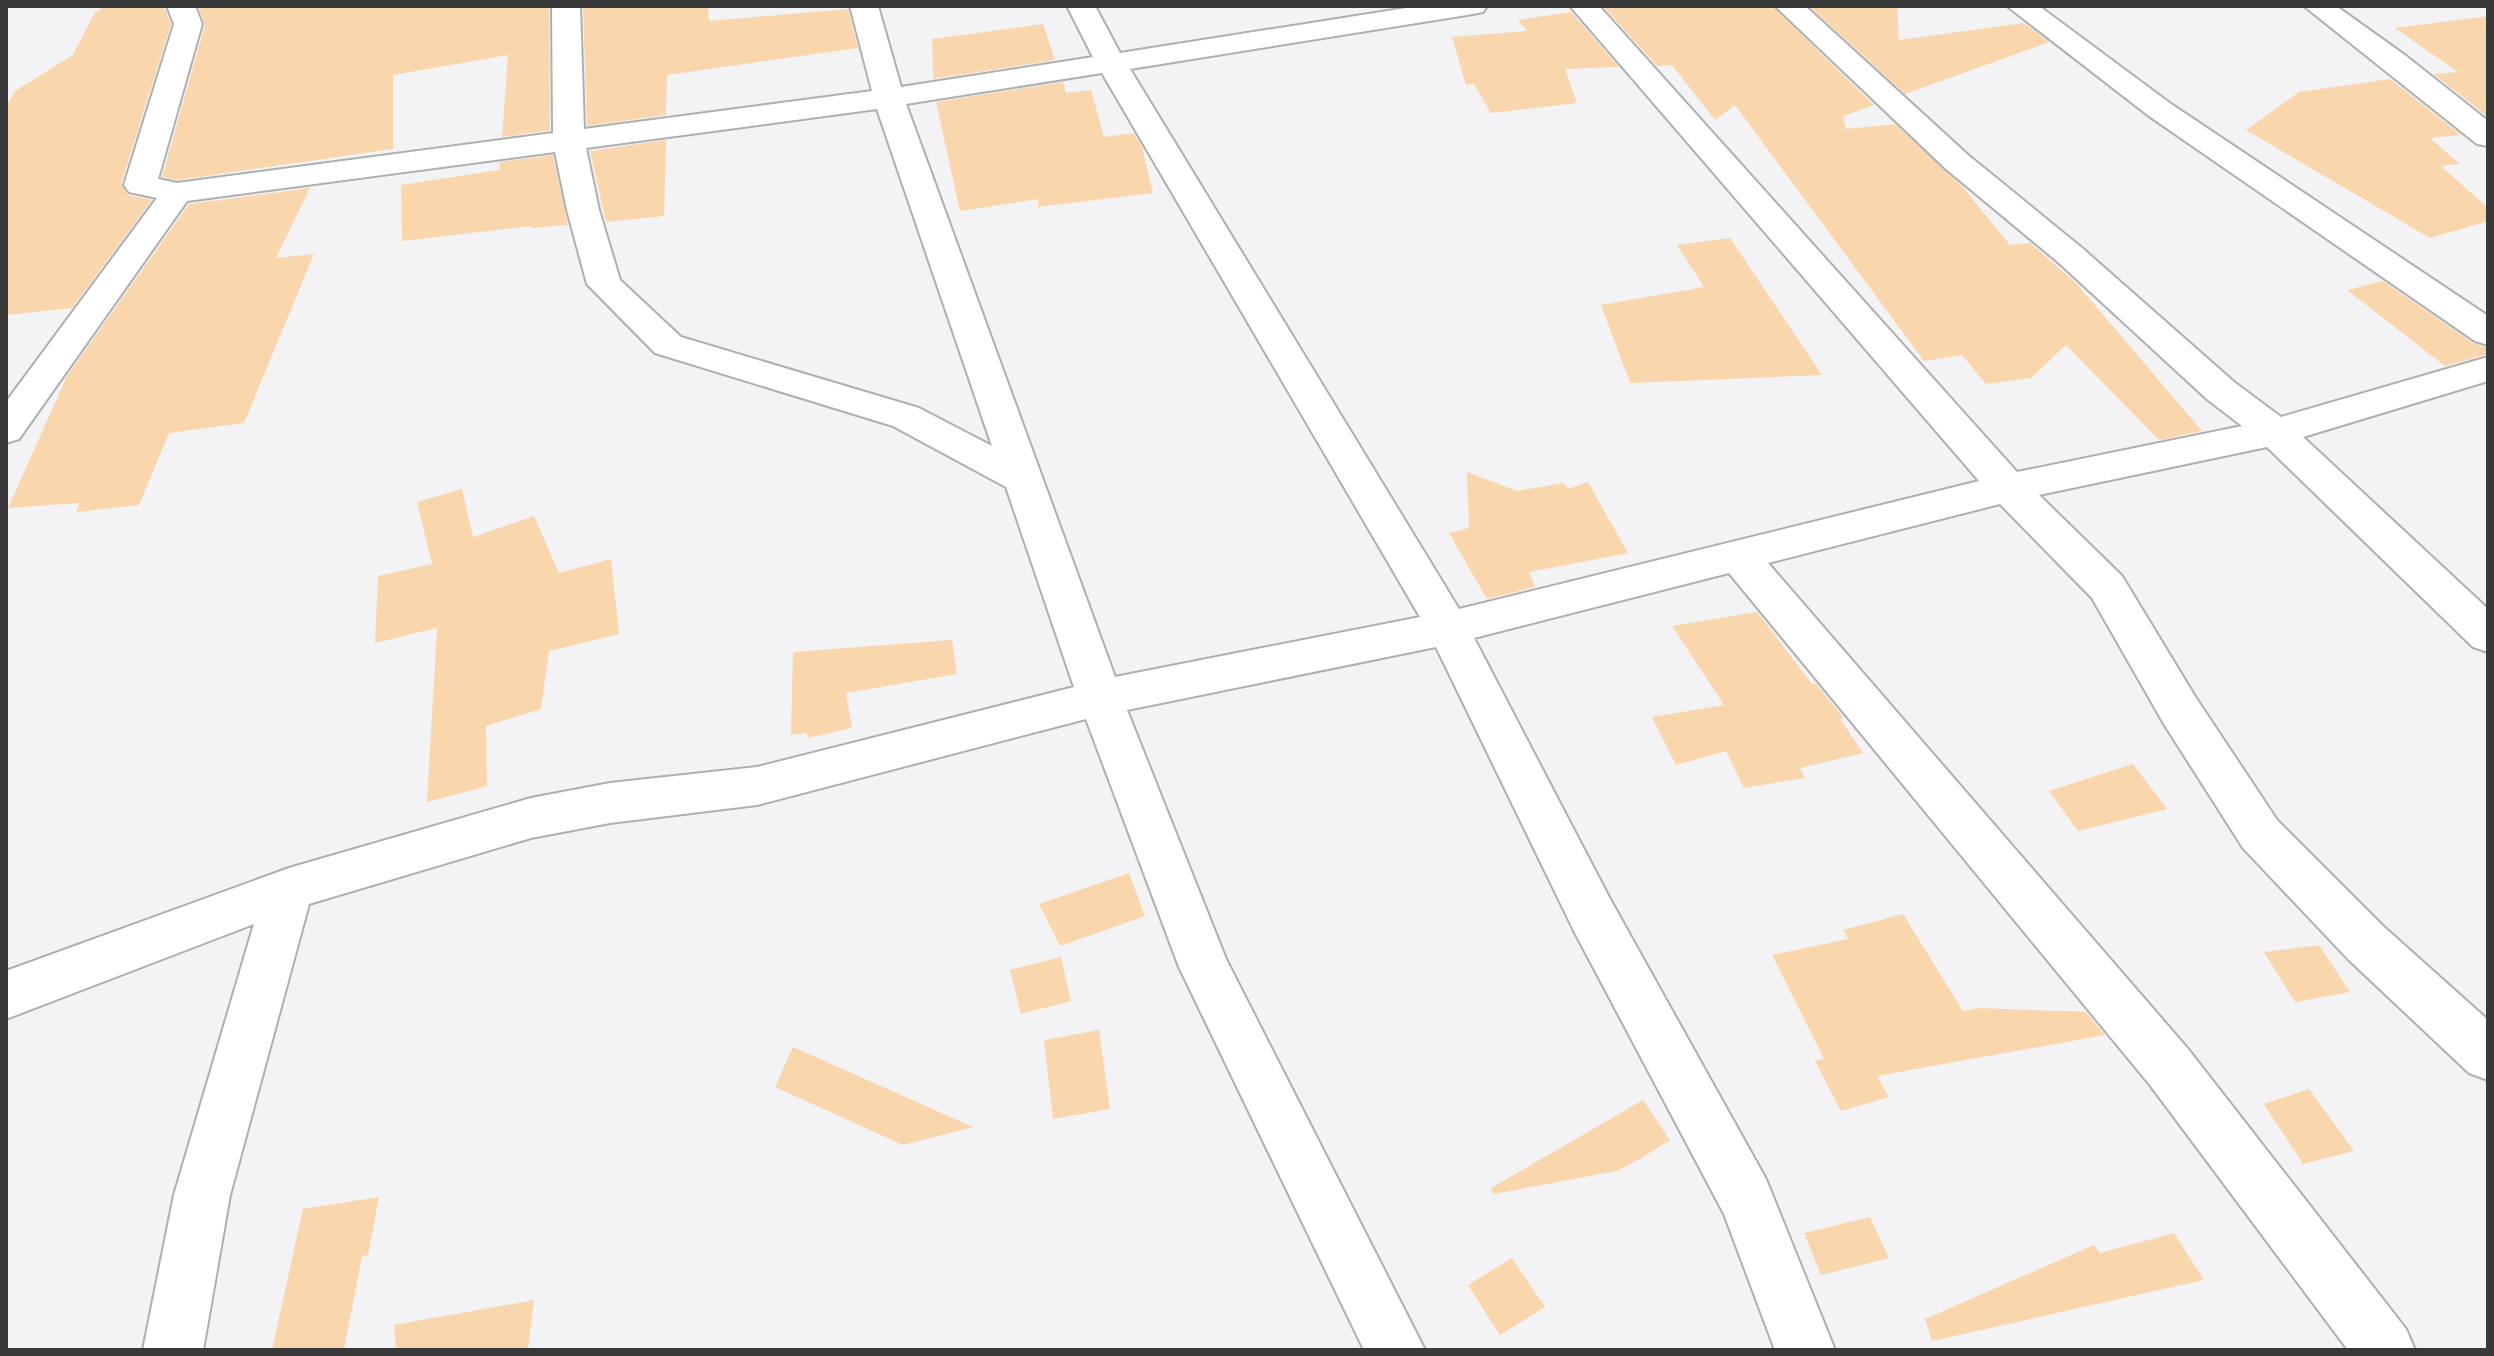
<svg xmlns="http://www.w3.org/2000/svg" width="2494" height="1356" viewBox="0 0 2494 1356" font-family="'Titillium Web',sans-serif">
<style>
.building{fill:#fad6ad}
.lines{fill:none;stroke-linecap:round;stroke-linejoin:round}
.minor-casing{stroke:#aeafb1;stroke-width:4}
.minor{fill:#fff;fill-rule:evenodd}
</style>
<rect width="100%" height="100%" fill="#f3f3f5"/>
<!-- building -->
<path class="building" d="M102,6H164L171,24L121,184L128,195L152,200L72,308L6,315V107L15,91L73,55L95,12L99,11Z
M198,6H549L550,130L502,137L508,55L393,75V149L177,180L162,177L205,25Z
M583,6H708L709,21L848,9L858,48L667,75L666,115L587,126Z
M1603,6H1772L1874,105L1843,116L1846,129L1895,124L1961,185L2010,245L2030,243L2076,283L2202,431L2159,440L2066,345L2031,378L1986,384L1962,355L1924,361L1735,105L1715,120L1672,65L1657,66Z
M1809,6H1897L1899,40L2024,23L2049,42L1905,94Z
M1571,12L1619,67L1565,69L1577,103L1491,113L1474,84L1466,85L1452,37L1527,31L1518,20Z
M2488,16V117L2434,74L2458,72L2395,28Z
M1043,24L1055,60L933,79L932,39Z
M2390,79L2461,135L2430,138L2460,164L2441,166L2488,208V221L2430,238L2246,130L2299,92Z
M1063,82L1066,93L1091,90L1104,137L1134,133L1142,147L1153,193L1038,207L1039,199L960,211L936,102Z
M666,140L664,216L606,222L590,151Z
M553,155L568,225L531,228L532,226L402,241L401,185L499,170L500,162Z
M310,188L276,258L314,254L244,423L169,433L139,505L76,512L80,503L8,508L67,376L189,204Z
M1730,238L1822,375L1630,383L1601,305L1704,287L1677,245Z
M2383,281L2473,343L2487,348L2488,354L2445,366L2347,290Z
M1467,472L1517,491L1564,483L1568,489L1588,482L1628,553L1529,572L1535,587L1487,599L1449,533L1469,528Z
M462,489L473,537L534,516L559,573L611,559L619,634L549,651L541,709L486,726L487,786L427,802L437,628L375,643L378,576L432,564L417,502Z
M1757,612L1812,684H1816L1843,717L1841,720L1863,753L1800,768L1805,778L1744,788L1726,751L1676,765L1652,717L1724,705L1672,626Z
M952,640L957,674L846,693L852,728L807,738V733L791,735L793,652Z
M2133,764L2167,809L2078,831L2049,791Z
M1129,873L1145,916L1060,946L1039,904Z
M1903,914L1963,1011L1978,1008L2086,1012L2105,1035L1877,1076L1889,1097L1841,1111L1815,1061L1824,1059L1772,955L1848,939L1843,930Z
M2319,945L2350,992L2295,1002L2264,952Z
M1061,957L1071,1001L1021,1014L1010,970Z
M1099,1030L1110,1109L1053,1119L1044,1040Z
M793,1047L973,1127L903,1145L775,1087Z
M2309,1089L2354,1151L2303,1164L2264,1104Z
M1643,1100L1670,1140L1643,1157L1617,1171L1493,1194L1491,1188Z
M379,1197L368,1255L362,1256L344,1350H272L303,1209Z
M1870,1217L1889,1258L1821,1275L1804,1233Z
M2174,1233L2204,1280L1932,1341L1925,1319L2094,1245L2100,1253Z
M1512,1258L1545,1307L1500,1335L1468,1285Z
M534,1300L528,1350H396L394,1325Z"/>
<g class="lines">
<!-- minor casing -->
<g class="minor-casing">
<path id="minor" d="M167,6H195L202,24L158,179L177,183L553,133L552,6H580L584,129L872,91L850,6H878L901,87L1093,57L1067,6H1095L1120,53L1419,6H1487L1483,12L1473,14L1130,69L1459,609L1979,481L1570,6H1599L2017,472L2242,426L2208,400L2058,262L1946,169L1775,6H1805L1968,155L2082,248L2234,382L2281,417L2488,357V381L2303,437L2488,609V652L2473,647L2267,447L2039,495L2122,576L2196,698L2277,820L2384,927L2488,1020V1080L2469,1073L2348,959L2243,848L2164,724L2092,598L2000,504L1768,563L2188,1049L2406,1329L2415,1350H2348L2150,1085L1729,573L1474,638L1610,899L1766,1179L1835,1350H1775L1724,1214L1574,931L1436,647L1127,710L1226,959L1425,1350H1364L1179,967L1086,719L757,805L610,823L531,838L309,904L230,1195L203,1350H143L174,1195L254,924L6,1019V971L289,868L531,798L610,783L757,767L1074,687L1006,487L893,426L655,353L587,284L567,210L555,152L187,201L19,439L6,443V402L157,198L129,192L124,185L174,24ZM1102,73L1420,617L1115,677L906,104ZM877,109L992,446L919,408L681,337L620,280L599,210L586,148Z
M2007,6H2039L2171,104L2488,316V345L2475,341L2149,116Z
M2304,6H2336L2406,56L2488,121V146L2477,144Z"/>
</g>
<!-- minor -->
<use href="#minor" class="minor"/>
</g>
<!-- border -->
<rect width="2494" height="1356" fill="none" stroke="#39393a" stroke-width="16"/>
</svg>
